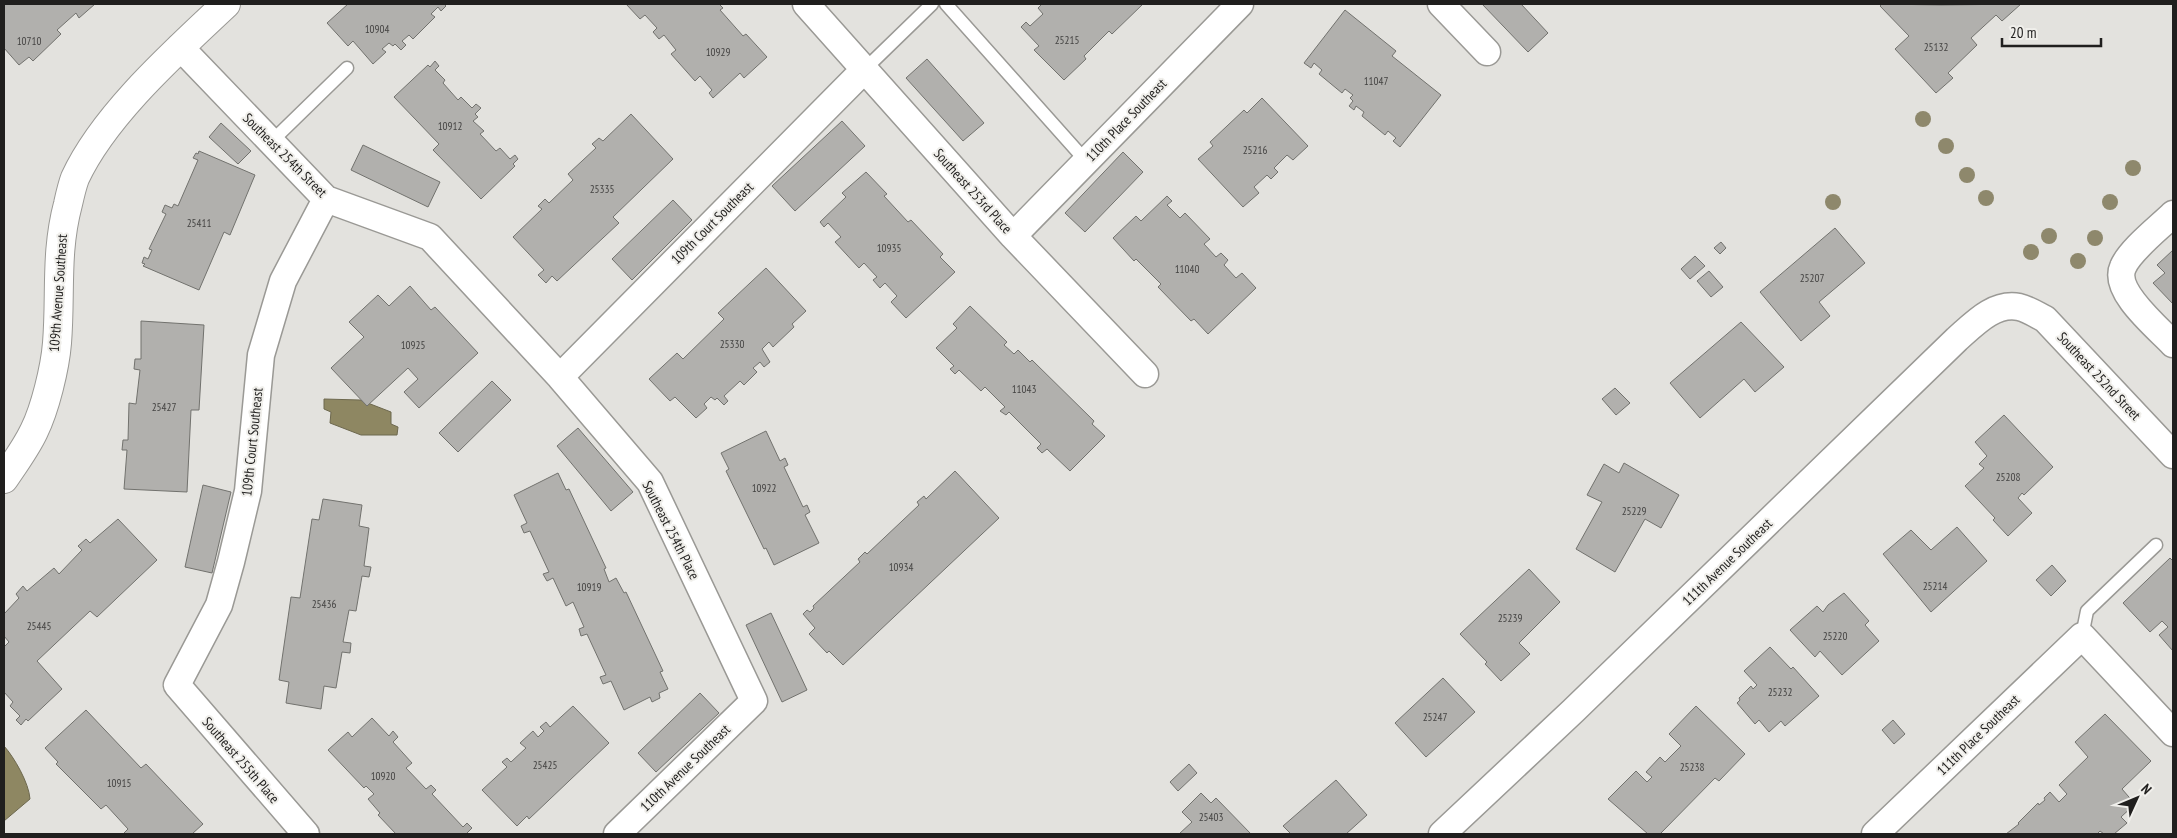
<svg xmlns="http://www.w3.org/2000/svg" width="2177" height="838" viewBox="0 0 2177 838" font-family="'PT Sans Narrow',sans-serif">
<style>
.water{fill:#8e8762;stroke:#6d684e}
.building{fill:#b1b0ad;stroke:#72726e}
.lines{fill:none;stroke-linecap:round;stroke-linejoin:round}
.service-casing{stroke:#9a9995;stroke-width:15}
.minor-casing{stroke:#9a9995;stroke-width:29}
.tertiary-casing{stroke:#9a9995;stroke-width:30}
.service{stroke:#fff;stroke-width:12}
.minor{stroke:#fff;stroke-width:26}
.tertiary{stroke:#fff;stroke-width:28}
.tree{fill:#8e886c}
.labels{text-anchor:middle;stroke-width:4;stroke-linejoin:round;paint-order:stroke}
.number-label{font-size:11px;fill:#444342}
.street-label{font-size:14px;fill:#201f1e;stroke:#f0efeb}
</style>
<rect width="100%" height="100%" fill="#e3e2de"/>
<!-- water -->
<path class="water" d="M324,399L360,400L391,412V424L398,427L397,435H361L330,423L331,412L324,409Z
M4,746C14,757 29,783 30,799L4,821Z"/>
<!-- building -->
<path class="building" d="M4,4H95L79,18L76,13L57,30L61,34L33,61L29,57L19,65L4,48Z
M348,4H444L446,6L441,11L438,7L431,14L435,17L413,39L409,35L402,41L406,45L401,50L395,44L393,46L389,43L382,49L386,52L373,64L353,41L348,46L327,23Z
M626,4H719L723,8L720,10L743,36L746,34L767,57L744,78L740,73L713,98L709,93L712,90L700,76L695,81L671,54L676,50L664,35L659,39L653,32L657,28L645,15L640,19Z
M1042,4H1143L1112,34L1109,31L1084,56L1086,59L1064,80L1034,50L1039,46L1021,27L1026,22L1030,26L1043,14L1038,8Z
M1482,4H1521L1548,33L1528,52Z
M1882,4L1941,5L2021,4L2002,21L1996,15L1971,38L1977,45L1948,73L1953,78L1936,93L1895,49L1909,36L1880,6Z
M1345,10L1396,51L1392,56L1441,95L1400,147L1393,141L1396,138L1388,131L1385,135L1362,116L1364,112L1356,106L1354,110L1349,106L1353,101L1350,98L1353,95L1345,89L1342,93L1319,74L1322,70L1314,63L1311,68L1304,63Z
M927,59L984,123L963,141L906,78Z
M435,61L439,66L435,70L445,80L443,83L458,100L461,97L472,108L476,104L481,108L475,114L478,117L473,121L484,131L480,134L496,151L500,148L510,159L515,155L518,159L513,164L515,166L481,199L433,150L439,144L394,97L428,65L430,67Z
M1262,98L1308,146L1293,160L1287,155L1274,168L1278,172L1271,179L1267,175L1254,187L1259,193L1243,207L1198,159L1213,146L1210,142L1244,110L1247,113Z
M631,114L673,159L613,217L619,223L557,281L552,276L546,283L538,275L544,270L513,237L542,209L538,206L545,199L549,203L573,180L568,174L596,148L592,144L599,138L603,141Z
M842,121L865,146L795,211L772,186Z
M221,123L251,151L238,164L209,137Z
M363,145L440,182L428,207L351,170Z
M199,151L255,175L230,235L224,232L199,290L143,266L145,264L142,263L144,257L148,259L152,250L149,249L166,214L162,212L165,205L172,208L174,204L178,206L198,160L193,158L196,153L198,154Z
M1123,152L1143,172L1085,232L1065,213Z
M866,172L887,194L884,196L908,222L911,220L943,254L940,257L955,272L906,318L891,302L897,296L885,283L880,288L873,280L877,277L864,263L859,268L835,242L841,237L828,223L824,227L820,222L846,197L842,193Z
M1167,196L1172,201L1167,205L1180,218L1185,213L1210,239L1204,244L1216,257L1221,253L1228,260L1224,265L1236,278L1242,273L1256,288L1208,334L1194,319L1191,321L1158,287L1161,284L1136,259L1134,261L1113,238L1136,216L1141,221Z
M673,200L692,220L632,280L612,259Z
M1835,228L1865,263L1819,302L1830,316L1801,341L1760,292Z
M1721,242L1726,248L1720,254L1714,248Z
M2173,250V304L2153,283L2165,273L2157,265Z
M1695,256L1705,266L1690,279L1681,269Z
M766,268L806,311L792,324L794,327L773,347L769,342L762,349L770,362L764,367L760,362L753,368L757,372L744,385L740,381L724,396L728,401L724,405L717,398L715,400L711,397L704,404L707,408L696,418L675,397L670,401L649,379L677,353L683,359L724,319L718,313Z
M1709,271L1723,287L1711,297L1697,281Z
M410,286L431,310L435,307L478,353L419,408L404,392L418,379L408,368L367,406L331,368L364,337L349,322L378,295L389,306Z
M970,306L1007,342L1004,345L1014,354L1018,350L1030,362L1032,360L1094,421L1092,424L1105,436L1070,471L1047,449L1042,453L1037,448L1041,444L1009,412L1006,415L1000,411L1005,407L985,387L981,391L959,370L955,374L950,369L954,366L936,348L957,328L953,324Z
M141,321L204,325L199,410H191L187,492L124,489L127,450H122L123,440H128L129,403L136,404L140,370L134,369L135,359H141Z
M1741,322L1784,367L1755,392L1744,379L1700,418L1670,383Z
M492,381L511,400L458,452L439,433Z
M1615,388L1630,403L1616,415L1602,399Z
M2004,415L2053,467L2024,495L2022,493L2018,498L2032,513L2008,536L1993,520L1995,518L1965,486L1984,468L1979,464L1987,456L1975,442Z
M578,428L633,492L611,511L557,446Z
M766,431L780,461L785,458L788,465L784,467L803,507L807,505L810,512L805,515L819,543L774,565L766,548L764,549L726,471L729,469L721,453Z
M1624,463L1679,495L1661,528L1645,519L1615,572L1576,549L1602,502L1587,495L1604,464L1619,473Z
M955,471L999,518L843,665L829,651L827,653L809,634L815,628L803,614L807,610L810,612L814,608L813,606L860,562L858,559L865,552L867,554L919,505L917,502L924,496L926,499Z
M558,473L566,490L569,489L606,568L604,569L609,582L616,578L624,593L626,592L663,671L660,672L668,689L659,693L660,698L652,702L650,697L624,710L611,681L603,684L600,677L606,675L587,634L581,636L579,629L584,627L573,602L566,606L553,578L547,581L543,574L549,572L530,531L524,533L521,526L527,523L514,495Z
M203,485L231,492L212,573L185,567Z
M323,499L362,505L359,526L369,528L364,566L371,567L369,577L362,576L356,611L349,610L343,642L351,643L350,653L342,652L336,688L324,686L321,709L286,703L289,682L279,680L291,597L300,598L312,519L319,520Z
M118,519L157,560L97,617L90,611L37,661L62,689L28,721L26,719L21,725L16,720L20,716L10,706L13,702L4,692V647L9,642L4,636V614L19,598L16,594L23,586L27,591L54,568L59,574L82,550L78,546L86,539L90,543Z
M1957,527L1987,561L1931,612L1883,554L1911,530L1931,550Z
M2170,558L2173,561V651L2159,635L2168,627L2162,621L2150,632L2123,603Z
M2052,565L2066,581L2051,596L2036,580Z
M1529,569L1560,602L1519,643L1530,654L1501,681L1485,664L1487,662L1460,634Z
M1844,593L1869,621L1865,625L1879,641L1842,675L1820,651L1815,657L1790,630L1817,606L1823,612L1828,605Z
M771,613L807,690L782,702L746,625Z
M1770,647L1791,669L1793,667L1819,696L1785,726L1781,721L1769,732L1759,720L1755,724L1737,703L1740,700L1739,698L1751,686L1753,689L1757,685L1744,671Z
M1443,678L1475,712L1426,757L1395,723Z
M700,693L719,713L656,772L638,753Z
M573,706L609,743L529,819L527,816L517,826L482,790L507,767L502,762L507,758L511,762L526,748L520,743L533,731L538,737L544,731L540,727L546,722L550,727Z
M1696,706L1745,754L1719,781L1715,778L1660,834H1648L1608,799L1636,771L1647,782L1652,777L1646,772L1660,757L1665,762L1681,746L1669,734Z
M86,710L141,768L146,764L203,824L192,834H126L124,833L128,829L106,805L101,809L56,764L58,762L45,748Z
M2105,714L2151,761L2122,789L2135,804L2121,817L2127,823L2114,834H2104L2100,831L2097,834H2006L2019,824L2018,823L2038,803L2039,805L2045,800L2044,798L2050,792L2059,802L2067,794L2059,785L2088,757L2075,742Z
M372,718L389,736L393,731L398,737L393,742L412,763L406,768L426,789L431,785L436,790L432,794L463,827L467,823L472,828L467,833L469,834H396L378,815L380,813L368,799L374,794L366,786L364,788L328,750L348,732L352,737Z
M1893,720L1905,734L1894,744L1882,730Z
M1189,764L1197,773L1178,791L1170,782Z
M1336,780L1367,815L1346,834H1291L1283,826Z
M1201,793L1211,803L1216,798L1251,834H1179L1192,822L1182,812Z"/>
<g class="lines">
<!-- service casing -->
<g class="service-casing">
<path id="service" d="M946,4L1086,161
M864,70L932,4
M271,142L347,68
M2082,636L2087,611L2156,545"/>
</g>
<!-- minor casing -->
<g class="minor-casing">
<path id="minor" d="M806,4L1013,236L1145,374
M1441,4L1487,52
M180,47L326,199L430,237L560,377L650,482L754,701L617,834
M2173,214C2160,227 2130,250 2123,267C2112,291 2158,328 2173,344
M1013,236L1240,4
M560,377L864,70
M306,834L177,685L219,605L231,562L248,491L261,355L283,281L326,199
M1442,834L1573,711L1957,339C1974,324 1994,302 2019,307C2028,309 2037,315 2045,319L2173,455
M1875,834L2082,636L2173,733"/>
</g>
<!-- tertiary casing -->
<g class="tertiary-casing">
<path id="tertiary" d="M4,479C14,464 26,448 34,431C45,409 55,368 57,343C61,294 55,253 68,204C70,195 72,186 75,178C104,115 175,52 226,4"/>
</g>
<!-- service -->
<use href="#service" class="service"/>
<!-- minor -->
<use href="#minor" class="minor"/>
<!-- tertiary -->
<use href="#tertiary" class="tertiary"/>
</g>
<!-- trees -->
<g class="tree">
<circle cx="1923" cy="119" r="8"/>
<circle cx="1946" cy="146" r="8"/>
<circle cx="2133" cy="168" r="8"/>
<circle cx="1967" cy="175" r="8"/>
<circle cx="1986" cy="198" r="8"/>
<circle cx="1833" cy="202" r="8"/>
<circle cx="2110" cy="202" r="8"/>
<circle cx="2049" cy="236" r="8"/>
<circle cx="2095" cy="238" r="8"/>
<circle cx="2031" cy="252" r="8"/>
<circle cx="2078" cy="261" r="8"/>
</g>
<g class="labels">
<!-- number labels -->
<g class="number-label">
<text x="377" y="33">10904</text>
<text x="1067" y="44">25215</text>
<text x="29" y="45">10710</text>
<text x="1936" y="51">25132</text>
<text x="718" y="56">10929</text>
<text x="1376" y="85">11047</text>
<text x="450" y="130">10912</text>
<text x="1255" y="154">25216</text>
<text x="602" y="193">25335</text>
<text x="199" y="227">25411</text>
<text x="889" y="252">10935</text>
<text x="1187" y="273">11040</text>
<text x="1812" y="282">25207</text>
<text x="732" y="348">25330</text>
<text x="413" y="349">10925</text>
<text x="1024" y="393">11043</text>
<text x="164" y="411">25427</text>
<text x="2008" y="481">25208</text>
<text x="764" y="492">10922</text>
<text x="1634" y="515">25229</text>
<text x="901" y="571">10934</text>
<text x="1935" y="590">25214</text>
<text x="589" y="591">10919</text>
<text x="324" y="608">25436</text>
<text x="1510" y="622">25239</text>
<text x="39" y="630">25445</text>
<text x="1835" y="640">25220</text>
<text x="1780" y="696">25232</text>
<text x="1435" y="721">25247</text>
<text x="545" y="769">25425</text>
<text x="1692" y="771">25238</text>
<text x="383" y="780">10920</text>
<text x="119" y="787">10915</text>
<text x="1211" y="821">25403</text>
</g>
<!-- street labels -->
<g class="street-label">
<text transform="translate(1126 120) rotate(-46)" y="5">110th Place Southeast</text>
<text transform="translate(285 155) rotate(45)" y="5">Southeast 254th Street</text>
<text transform="translate(973 191) rotate(48)" y="5">Southeast 253rd Place</text>
<text transform="translate(712 223) rotate(-45)" y="5">109th Court Southeast</text>
<text transform="translate(58 293) rotate(-86)" y="5">109th Avenue Southeast</text>
<text transform="translate(2099 376) rotate(47)" y="5">Southeast 252nd Street</text>
<text transform="translate(252 442) rotate(-84)" y="5">109th Court Southeast</text>
<text transform="translate(671 530) rotate(63)" y="5">Southeast 254th Place</text>
<text transform="translate(1727 562) rotate(-44)" y="5">111th Avenue Southeast</text>
<text transform="translate(1978 735) rotate(-44)" y="5">111th Place Southeast</text>
<text transform="translate(241 760) rotate(49)" y="5">Southeast 255th Place</text>
<text transform="translate(685 768) rotate(-44)" y="5">110th Avenue Southeast</text>
</g>
</g>
<!-- border -->
<rect width="2177" height="838" fill="none" stroke="#201f1e" stroke-width="10"/>
<!-- north arrow -->
<g transform="translate(2137 798) rotate(46)" stroke="#f0efeb" stroke-width="4" paint-order="stroke">
<path d="M0-4L9 19L0 12L-9 19Z" fill="#201f1e"/>
<text y="-8" font-size="14" font-weight="bold" text-anchor="middle" fill="#201f1e">N</text>
</g>
<!-- scale -->
<path d="M2002 38v8h99v-8" fill="none" stroke="#201f1e" stroke-width="2.5"/>
<text x="2010" y="38" font-size="15" fill="#201f1e" stroke="#f0efeb" stroke-width="4" paint-order="stroke">20 m</text>
</svg>
